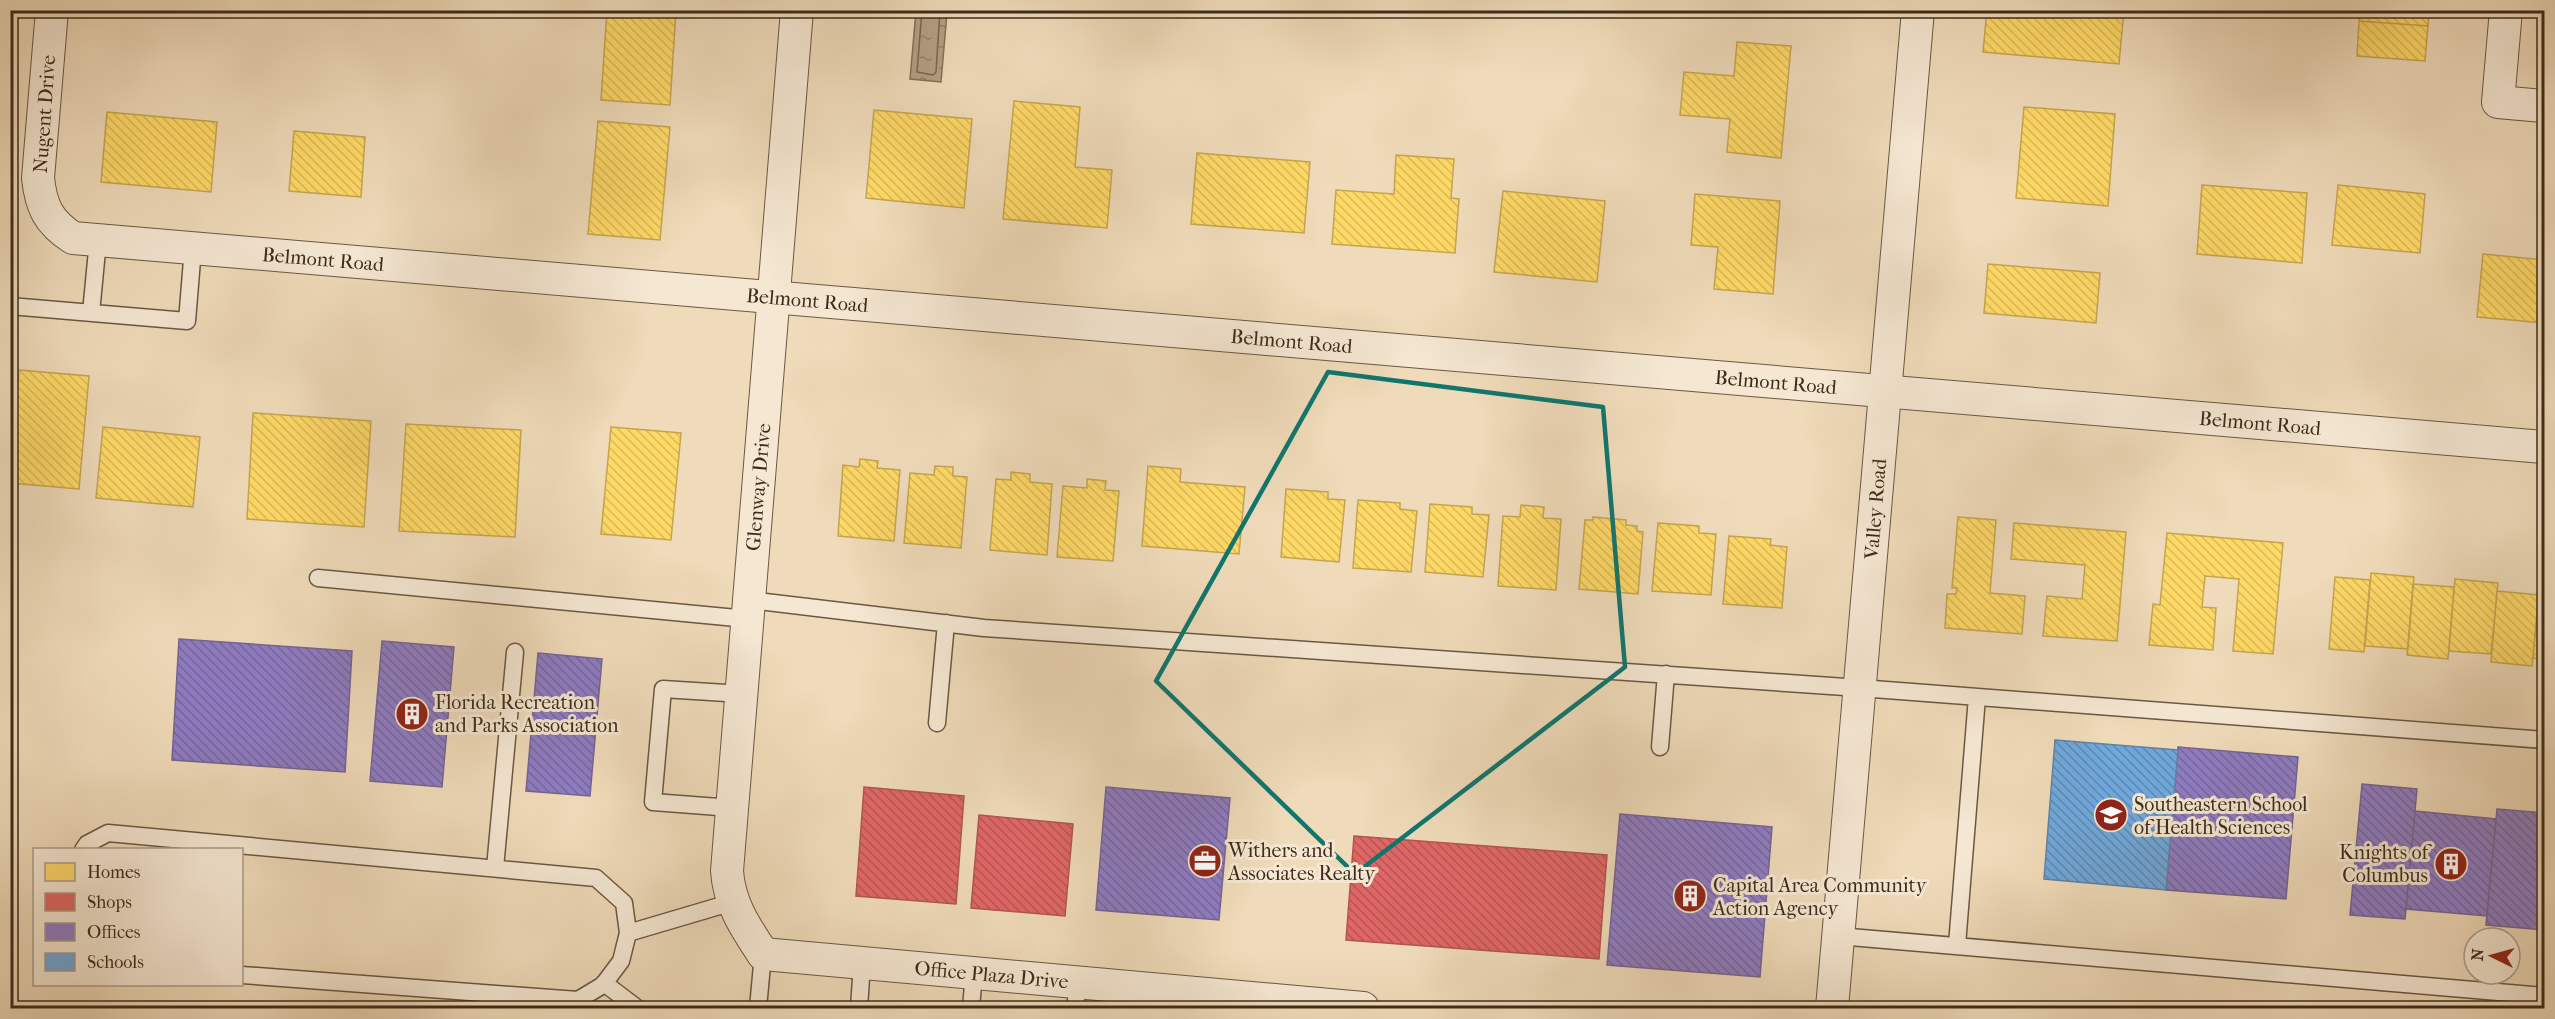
<svg xmlns="http://www.w3.org/2000/svg" width="2555" height="1019" viewBox="0 0 2555 1019" font-family="'IM FELL French Canon',serif">
<style>
.water{fill:url(#water-ripples);stroke:#837159;stroke-width:1.5}
.homes{fill:url(#homes-back-hatch);stroke:#c5a550;stroke-width:1.5}
.shops{fill:url(#shops-back-hatch);stroke:#af5550;stroke-width:1.5}
.offices{fill:url(#offices-back-hatch);stroke:#766491;stroke-width:1.5}
.schools{fill:url(#schools-back-hatch);stroke:#6083a2;stroke-width:1.5}
.lines{fill:none;stroke-linecap:round;stroke-linejoin:round}
.shore{stroke:#78664f;stroke-width:1.5}
.lane-casing{stroke:#6a5842;stroke-width:19}
.street-casing{stroke:#6a5842;stroke-width:34}
.lane{stroke:#f5e7d2;stroke-width:16}
.street{stroke:#f5e7d2;stroke-width:32}
.marked{fill:none;stroke:#0f766e;stroke-width:4.5;stroke-linejoin:round}
.labels{text-anchor:middle;stroke-width:6;stroke-linejoin:round;paint-order:stroke}
.street-label{font-size:20px;fill:#3d2c1b;stroke:#f5e7d2}
.poi-label{font-size:20px;fill:#3d2c1b;stroke:#f5e7d2;text-anchor:start}
</style>
<defs>
<pattern id="water-ripples" width="26" height="14" patternUnits="userSpaceOnUse" patternTransform="scale(1.5)"><rect width="26" height="14" fill="#b29f83"/><path d="M2 4q2-2 4 0t4 0M15 11q2-2 4 0t4 0" fill="none" stroke="#92826a"/></pattern>
<pattern id="homes-back-hatch" width="6" height="6" patternUnits="userSpaceOnUse" patternTransform="scale(1.5)"><rect width="6" height="6" fill="#ffd966"/><path d="M-1 5l2 2M0 0l6 6M5-1l2 2" fill="none" stroke="#dbba58"/></pattern>
<pattern id="shops-back-hatch" width="6" height="6" patternUnits="userSpaceOnUse" patternTransform="scale(1.5)"><rect width="6" height="6" fill="#e06666"/><path d="M-1 5l2 2M0 0l6 6M5-1l2 2" fill="none" stroke="#b75453"/></pattern>
<pattern id="offices-back-hatch" width="6" height="6" patternUnits="userSpaceOnUse" patternTransform="scale(1.5)"><rect width="6" height="6" fill="#8e7cc3"/><path d="M-1 5l2 2M0 0l6 6M5-1l2 2" fill="none" stroke="#75669e"/></pattern>
<pattern id="schools-back-hatch" width="6" height="6" patternUnits="userSpaceOnUse" patternTransform="scale(1.5)"><rect width="6" height="6" fill="#6fa8dc"/><path d="M-1 5l2 2M0 0l6 6M5-1l2 2" fill="none" stroke="#5c89b2"/></pattern>
</defs>
<rect width="100%" height="100%" fill="#efdab9"/>
<filter id="stains"><feTurbulence type="fractalNoise" baseFrequency=".00333" numOctaves="4"/><feColorMatrix values="0 0 0 0 .2 0 0 0 0 .09 0 0 0 0 .02 0 0 0 .5 -.17"/></filter>
<radialGradient id="worn" r=".72"><stop offset=".6" stop-color="#630" stop-opacity="0"/><stop offset="1" stop-color="#630" stop-opacity=".3"/></radialGradient>
<!-- water -->
<path class="water" d="M916,11L947,13L941,82L910,79Z"/>
<!-- homes -->
<path class="homes" d="M607,10H676L670,105L601,100Z
M1987,10H2124L2119,64L1983,52Z
M2360,10H2429L2428,26L2359,21Z
M2359,21L2428,26L2425,61L2357,56Z
M1737,42L1791,46L1781,158L1727,152L1730,119L1680,115L1684,72L1734,76Z
M1014,101L1080,107L1075,167L1112,170L1107,228L1003,219Z
M2024,107L2115,114L2108,206L2016,198Z
M874,110L972,119L964,208L866,198Z
M107,112L217,122L211,192L101,182Z
M598,121L670,127L660,240L588,234Z
M294,131L365,137L361,197L289,191Z
M1197,153L1310,162L1304,233L1191,224Z
M1396,155L1454,159L1451,198L1459,199L1455,253L1332,244L1336,190L1394,194Z
M2202,185L2307,193L2302,263L2197,254Z
M2338,185L2425,194L2420,253L2332,245Z
M1503,191L1605,201L1597,282L1494,272Z
M1695,194L1780,201L1773,294L1714,289L1718,247L1691,245Z
M2483,254L2544,260V323L2477,317Z
M1988,264L2100,273L2096,323L1984,313Z
M19,370L89,376L79,489L10,483Z
M253,413L371,421L364,527L247,519Z
M406,424L521,430L515,537L399,531Z
M103,427L200,437L193,507L96,498Z
M611,427L681,433L671,540L601,534Z
M860,459L878,461L877,468L900,470L894,541L838,536L843,465L859,467Z
M935,466L953,467V476L967,477L961,548L904,543L910,473L934,475Z
M1148,466L1181,469L1180,482L1245,487L1239,554L1142,546Z
M1011,472L1030,474V482L1052,484L1047,555L990,550L996,479L1011,480Z
M1087,479L1106,481L1105,490L1119,491L1113,561L1057,557L1063,486L1087,488Z
M1286,489L1328,492V499L1345,500L1339,562L1281,557Z
M1358,500L1400,503V509L1417,511L1411,572L1353,568Z
M1430,504L1472,507V514L1489,515L1483,577L1425,572Z
M1521,505L1544,507L1543,518L1561,519L1556,590L1498,586L1503,516L1520,517Z
M1593,517L1626,520V525L1637,526V531L1643,532L1638,594L1579,589L1585,520H1593Z
M1958,517L1996,520L1990,593L2025,596L2022,634L1945,628L1947,594H1956L1957,588H1952Z
M1658,523L1699,526V533L1716,534L1711,595L1652,591Z
M2014,523L2126,532L2117,641L2043,636L2047,596L2082,599L2085,565L2011,559Z
M2167,533L2283,543L2273,654L2233,651L2239,579L2205,576L2202,607L2216,608L2213,650L2149,645L2153,604L2160,605Z
M1729,536L1771,539L1770,545L1787,547L1782,608L1723,604Z
M2371,573L2414,577L2408,649L2365,646Z
M2335,577L2370,580L2364,652L2329,649Z
M2455,579L2498,583L2491,654L2449,651Z
M2413,584L2454,587L2448,659L2407,655Z
M2539,588L2544,589V659L2533,658Z
M2497,591L2539,595L2532,666L2491,662Z"/>
<!-- shops -->
<path class="shops" d="M864,787L964,796L956,904L856,896Z
M979,815L1073,824L1065,916L971,908Z
M1354,836L1607,855L1599,959L1346,940Z"/>
<!-- offices -->
<path class="offices" d="M179,639L352,651L345,772L172,760Z
M382,641L454,647L442,787L370,781Z
M538,653L602,659L590,796L526,791Z
M2178,747L2298,757L2286,899L2166,890Z
M2362,784L2417,789L2405,919L2350,915Z
M1106,787L1230,798L1219,920L1096,910Z
M2497,809L2544,813V930L2486,925Z
M2415,811L2496,819L2487,916L2406,909Z
M1620,814L1772,827L1760,977L1607,965Z"/>
<!-- schools -->
<path class="schools" d="M2055,740L2178,750L2166,890L2044,879Z"/>
<g class="lines">
<!-- shore -->
<path class="shore" d="M922,10L917,72L933,75L936,72L940,10"/>
<!-- lane casing -->
<g class="lane-casing">
<path id="lane" d="M10,306L187,321L193,248
M91,313L98,240
M318,578L747,619
M749,600L984,628L1860,688L2544,740
M937,723L946,623
M1660,747L1666,674
M732,808L653,802L663,689L742,694
M83,850L87,844L108,833L596,878L624,903L628,933L621,961L603,985L578,1000L242,975
M495,868L515,652
M628,933L733,902
M1838,936L2544,996
M1957,945L1977,697
M604,983L637,1008
M758,1008L763,954
M859,1008L862,963
M971,1008L974,973
M1075,1008L1078,983"/>
</g>
<!-- street casing -->
<g class="street-casing">
<g id="street">
<path id="s1" d="M52,10L38,178C41,206 48,222 73,238L2544,447"/>
<path id="s2" d="M797,10L727,871C729,903 745,927 763,954L1363,1008"/>
<path d="M2506,10L2498,102L2544,106"/>
<path id="s3" d="M1832,1008L1918,10"/>
</g>
</g>
<!-- lane -->
<use href="#lane" class="lane"/>
<!-- street -->
<use href="#street" class="street"/>
</g>
<!-- marked area -->
<path class="marked" d="M1328,372L1603,407L1625,667L1355,874L1156,681Z"/>
<!-- icons -->
<defs>
<g id="building-disc" transform="scale(1.725)"><circle r="9.5" fill="#8f2418" stroke="#f5e7d2"/><path d="M-4-6H4V6H1V3H-1V6H-4ZM-2.5-4.3h1.7v1.8h-1.7ZM.8-4.3h1.7v1.8H.8ZM-2.5-1h1.7V.8h-1.7ZM.8-1h1.7V.8H.8Z" fill="#fff"/></g>
<g id="school-disc" transform="scale(1.725)"><circle r="9.5" fill="#8f2418" stroke="#f5e7d2"/><path d="M0-5L7-2L0 1L-7-2ZM-4 1L0 2.5L4 1V4Q0 6-4 4Z" fill="#fff"/></g>
<g id="office-disc" transform="scale(1.725)"><circle r="9.5" fill="#8f2418" stroke="#f5e7d2"/><path d="M-6-3h4V-5.5h4V-3h4V5H-6ZM-1-4.5V-3h2v-1.5ZM-6 0V1H6V0Z" fill="#fff"/></g>
</defs>
<g fill-rule="evenodd">
<use href="#building-disc" x="412" y="714"/>
<use href="#school-disc" x="2111" y="815"/>
<use href="#office-disc" x="1205" y="861"/>
<use href="#building-disc" x="2451" y="864"/>
<use href="#building-disc" x="1690" y="896"/>
</g>
<g class="labels">
<!-- street labels -->
<g class="street-label">
<text transform="translate(44 114) rotate(-86)" y="7">Nugent Drive</text>
<text dy="7" stroke="none"><textPath href="#s1" startOffset="492">Belmont Road</textPath></text>
<text dy="7" stroke="none"><textPath href="#s1" startOffset="978">Belmont Road</textPath></text>
<text dy="7" stroke="none"><textPath href="#s1" startOffset="1464">Belmont Road</textPath></text>
<text dy="7" stroke="none"><textPath href="#s1" startOffset="1950">Belmont Road</textPath></text>
<text dy="7" stroke="none"><textPath href="#s1" startOffset="2436">Belmont Road</textPath></text>
<text transform="translate(758 487) rotate(-85)" y="7">Glenway Drive</text>
<text dy="7" stroke="none"><textPath href="#s3" startOffset="501">Valley Road</textPath></text>
<text dy="7" stroke="none"><textPath href="#s2" startOffset="1185">Office Plaza Drive</textPath></text>
</g>
<!-- poi labels -->
<g class="poi-label">
<text x="435" y="709">Florida Recreation<tspan x="435" dy="23">and Parks Association</tspan></text>
<text x="2134" y="811">Southeastern School<tspan x="2134" dy="23">of Health Sciences</tspan></text>
<text x="1228" y="857">Withers and<tspan x="1228" dy="23">Associates Realty</tspan></text>
<text x="2428" y="859" text-anchor="end">Knights of<tspan x="2428" dy="23">Columbus</tspan></text>
<text x="1713" y="892">Capital Area Community<tspan x="1713" dy="23">Action Agency</tspan></text>
</g>
</g>
<!-- margin -->
<rect width="2555" height="1019" fill="none" stroke="#efdab9" stroke-width="36"/>
<rect x="12" y="12" width="2531" height="995" fill="none" stroke="#3d2c1b" stroke-width="3"/>
<rect x="18" y="18" width="2519" height="983" fill="none" stroke="#3d2c1b" stroke-width="1.5"/>
<!-- legend -->
<rect x="33" y="848" width="210" height="138" fill="#f5e7d2" stroke="#ab9c89" stroke-width="1.5"/>
<rect x="45" y="863" width="30" height="18" fill="#ffd966" stroke="#ab9c89" stroke-width="1.5"/>
<text x="87" y="878" font-size="18" fill="#3d2c1b">Homes</text>
<rect x="45" y="893" width="30" height="18" fill="#e06666" stroke="#ab9c89" stroke-width="1.5"/>
<text x="87" y="908" font-size="18" fill="#3d2c1b">Shops</text>
<rect x="45" y="923" width="30" height="18" fill="#8e7cc3" stroke="#ab9c89" stroke-width="1.5"/>
<text x="87" y="938" font-size="18" fill="#3d2c1b">Offices</text>
<rect x="45" y="953" width="30" height="18" fill="#6fa8dc" stroke="#ab9c89" stroke-width="1.5"/>
<text x="87" y="968" font-size="18" fill="#3d2c1b">Schools</text>
<!-- north arrow -->
<g transform="translate(2492 956) rotate(275)"><circle r="28" fill="#f5e7d2" stroke="#ab9c89" stroke-width="1.5"/>
<path d="M0-4.5L10 22L0 15L-10 22Z" fill="#8f2418"/>
<text y="-9" font-size="16" font-weight="bold" text-anchor="middle" fill="#3d2c1b">N</text>
</g>
<rect width="100%" height="100%" filter="url(#stains)"/>
<rect width="100%" height="100%" fill="url(#worn)"/>
</svg>
